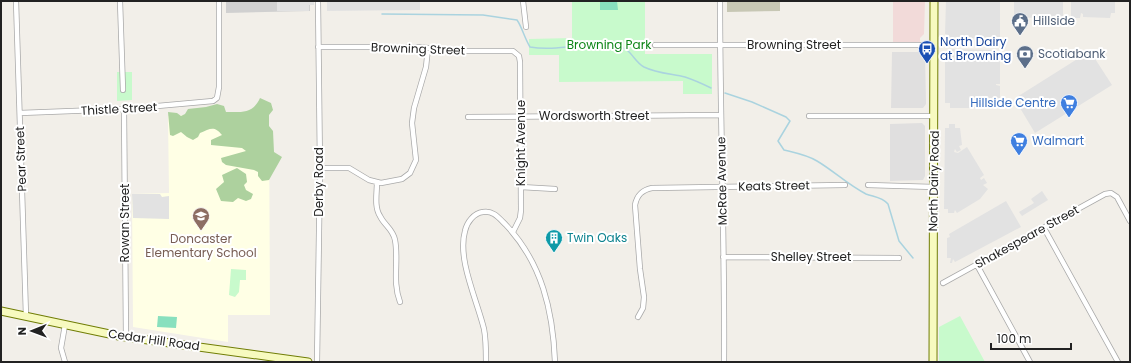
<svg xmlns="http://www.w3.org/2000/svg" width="1131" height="363" viewBox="0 0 1131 363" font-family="Poppins,sans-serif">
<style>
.residential{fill:#e0dfdf}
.commercial{fill:#f2dad9}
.education{fill:#ffffe5}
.religious{fill:#d0d0d0}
.construction{fill:#c7c7b4}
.forest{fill:#add19e}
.park{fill:#c8facc}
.pitch{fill:#88e0be}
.parking{fill:#e2e2e2}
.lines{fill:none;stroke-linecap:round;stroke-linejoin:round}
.stream{stroke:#aad3df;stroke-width:1.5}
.street-casing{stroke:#a9a9a9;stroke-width:6}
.secondary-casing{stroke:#707d05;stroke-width:9}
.street{stroke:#fff;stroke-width:4.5}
.secondary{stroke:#f7fabf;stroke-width:7}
.labels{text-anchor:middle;stroke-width:4;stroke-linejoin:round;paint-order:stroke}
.service-label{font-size:12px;fill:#4e5e75;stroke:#fff;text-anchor:start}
.transit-label{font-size:12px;fill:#164399;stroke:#fff;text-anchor:start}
.park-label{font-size:12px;fill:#0c8416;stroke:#fff}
.street-label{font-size:12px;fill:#222;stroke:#fff}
.shop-label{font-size:12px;fill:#366cbe;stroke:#fff;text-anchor:end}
.culture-label{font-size:12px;fill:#0d838f;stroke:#fff;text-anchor:start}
.education-label{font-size:12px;fill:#785e54;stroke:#fff}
</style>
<rect width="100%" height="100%" fill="#f2efe9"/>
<!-- residential -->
<path class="residential" d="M892,52H922L925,55L926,104L923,108H891Z
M890,124L922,123L925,126V176L923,180L890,181Z"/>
<!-- commercial -->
<path class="commercial" d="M893,1H925L924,34L920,38V43L893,42Z"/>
<!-- education -->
<path class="education" d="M226,113H269L270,315H228V342L133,327L132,194L169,193L168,116Z"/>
<!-- religious -->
<path class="religious" d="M226,1H310V11L226,13Z"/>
<!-- construction -->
<path class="construction" d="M727,1H780V11L727,12Z"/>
<!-- forest -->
<path class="forest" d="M260,98L271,103L273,110L269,115V126L273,131L274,152L282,157L269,180L262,181L258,176V172L254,170L226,165L222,162L221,158L246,151L242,148L211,145V140L222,135C214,125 210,129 200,133L198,137L193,140L187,137L181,132L173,136L170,135L168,112L177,113L181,116L185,114L188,109L206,107L217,104L224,106L226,112C241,112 253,114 260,98Z
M237,168L246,174L247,182L244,185L246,190L253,194L251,199L246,201L238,198L233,202L221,201L216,189L224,182L222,175Z"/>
<!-- park -->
<path class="park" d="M572,1H645V54H712V94H683V81L559,82V55H529V39L572,38Z
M117,72H132V100L117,101Z
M231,269L246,270V280H240L239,292L235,297L229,295Z
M960,316L985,362H939V327Z"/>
<!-- pitch -->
<path class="pitch" d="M600,1H617L618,10H600Z
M158,316L177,317L176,328L157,327Z"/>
<!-- parking -->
<path class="parking" d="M277,1H314V5H309V11H277Z
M327,1H420V10L327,11Z
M946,1H1000V39L963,38L962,35V38H949V35L945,34Z
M1014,1H1063V20L1047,17L1023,18L1019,14H1014Z
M1071,1H1115V13H1111L1110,18L1083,17V14L1081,13L1080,18H1071Z
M949,49L996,50V52H1000V84H996V85L1000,86V103H995V108H992V105L990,104V108H950V103H945V51H949Z
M1090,51L1112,85L1035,133L1017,103V97Z
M949,124H955V128H960L962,145L959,146L961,150L957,152L955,149L954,152L958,153L967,147L984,175L980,178L981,180L984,178L987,183L983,185L988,189L980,199L957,213L955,210L954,213H948V209H944L945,128H949Z
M1042,191L1048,200L1022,216L1019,212L1034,203L1031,199Z
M132,194H160L162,197L169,196V219L133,218Z
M1006,201L1021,227L955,262L953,259L952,263H950L951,258H947V238L950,237L949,234Z"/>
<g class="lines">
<!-- stream -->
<path class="stream" d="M382,14L483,15L517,20C522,27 524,37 530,47C558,52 587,41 615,45C632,48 633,61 644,67C656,73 672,74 685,77C694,80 703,84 711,88
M725,93L752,102L786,117L790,121L778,141L784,150C796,153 807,155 817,161C834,171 848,185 866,194C874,197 882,197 888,204L899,241L913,258"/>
<!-- street casing -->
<g class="street-casing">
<path id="street" d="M16,1L26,316
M120,1L123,90
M523,1L526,27
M720,1C720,121 725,242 724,362
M655,45H934
M318,47H419L454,51H513L519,56L520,62L521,210L520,218L513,232
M124,109L126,337
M20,113L124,109L213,101L217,98L219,87V1
M809,116H934
M468,117L720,115
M320,168H349L369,180L381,183L402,179L410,173L416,160L412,123L414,108L426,67L428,48
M377,182C377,193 374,207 380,216C384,225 393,229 395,240C399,261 392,281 400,302
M868,185L934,187
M521,187L555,189
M1044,228L1118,362
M723,257L899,258
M977,265L1030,362
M943,283L1105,194L1111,193L1117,197L1130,221
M638,317L643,308L644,297L640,269L635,205C637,195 642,190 652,188L845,185
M65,325L61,348L65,362
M317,362L320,168L318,1
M486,362C486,351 486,339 484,329C477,300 457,259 465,231C467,222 474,213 483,212C493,210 499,218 506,225C542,263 553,311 555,362"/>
</g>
<!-- secondary casing -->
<g class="secondary-casing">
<path id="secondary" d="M1,311L119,336L308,362
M933,362L934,1"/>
</g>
<!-- street -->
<use href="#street" class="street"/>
<!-- secondary -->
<use href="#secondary" class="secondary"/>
</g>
<!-- icons -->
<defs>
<g id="civic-pin" transform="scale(0.9)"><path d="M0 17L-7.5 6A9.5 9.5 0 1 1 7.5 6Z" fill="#5c6f8a" stroke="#fff"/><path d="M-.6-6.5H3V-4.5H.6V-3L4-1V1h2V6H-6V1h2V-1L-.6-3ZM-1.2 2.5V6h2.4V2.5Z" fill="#fff"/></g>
<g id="bus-pin" transform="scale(0.9)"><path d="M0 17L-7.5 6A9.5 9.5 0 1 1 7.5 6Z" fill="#1a4fb4" stroke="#fff"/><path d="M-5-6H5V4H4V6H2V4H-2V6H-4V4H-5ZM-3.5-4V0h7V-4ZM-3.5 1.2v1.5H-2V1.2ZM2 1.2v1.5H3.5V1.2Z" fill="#fff"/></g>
<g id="bank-pin" transform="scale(0.9)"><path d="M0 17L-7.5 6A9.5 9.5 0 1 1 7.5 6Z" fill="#5c6f8a" stroke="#fff"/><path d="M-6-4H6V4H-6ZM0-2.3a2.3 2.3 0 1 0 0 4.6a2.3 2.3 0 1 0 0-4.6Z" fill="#fff"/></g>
<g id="supermarket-pin" transform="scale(0.9)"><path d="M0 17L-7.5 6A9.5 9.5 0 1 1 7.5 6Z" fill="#3f7fe0" stroke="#fff"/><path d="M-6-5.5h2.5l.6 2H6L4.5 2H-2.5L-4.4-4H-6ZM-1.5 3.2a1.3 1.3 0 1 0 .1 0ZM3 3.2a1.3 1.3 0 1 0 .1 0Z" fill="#fff"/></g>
<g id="school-pin" transform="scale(0.9)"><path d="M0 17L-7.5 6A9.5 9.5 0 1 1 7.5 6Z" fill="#8d6e63" stroke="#fff"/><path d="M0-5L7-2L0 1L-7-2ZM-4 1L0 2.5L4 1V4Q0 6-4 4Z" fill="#fff"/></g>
<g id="building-pin" transform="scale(0.9)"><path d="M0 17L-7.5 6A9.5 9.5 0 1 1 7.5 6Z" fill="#0f9aa8" stroke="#fff"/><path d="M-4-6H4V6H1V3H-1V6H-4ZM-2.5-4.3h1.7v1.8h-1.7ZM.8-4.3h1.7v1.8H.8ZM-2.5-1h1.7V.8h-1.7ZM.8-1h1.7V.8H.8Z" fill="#fff"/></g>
</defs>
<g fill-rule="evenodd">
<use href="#civic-pin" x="1020" y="21"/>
<use href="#bus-pin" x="927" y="49"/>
<use href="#bank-pin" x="1025" y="54"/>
<use href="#supermarket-pin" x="1069" y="103"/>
<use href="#supermarket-pin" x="1019" y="141"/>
<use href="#school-pin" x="201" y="216"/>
<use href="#building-pin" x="554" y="238"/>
</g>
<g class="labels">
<!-- service labels -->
<g class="service-label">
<text x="1033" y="25">Hillside</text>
<text x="1038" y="58">Scotiabank</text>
</g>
<!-- transit labels -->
<g class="transit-label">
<text x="940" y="46">North Dairy<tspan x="940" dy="14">at Browning</tspan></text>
</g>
<!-- park labels -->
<g class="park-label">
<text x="609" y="49">Browning Park</text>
</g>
<!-- street labels -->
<g class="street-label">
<text x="794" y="49">Browning Street</text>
<text transform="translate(418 49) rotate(2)" y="4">Browning Street</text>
<text transform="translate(119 109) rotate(-3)" y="4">Thistle Street</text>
<text x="594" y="120">Wordsworth Street</text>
<text transform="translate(521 143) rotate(-90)" y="4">Knight Avenue</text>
<text transform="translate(21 159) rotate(-92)" y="4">Pear Street</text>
<text transform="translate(722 181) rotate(-91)" y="4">McRae Avenue</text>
<text transform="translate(934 181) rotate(-89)" y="4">North Dairy Road</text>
<text transform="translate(319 182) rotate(-90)" y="4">Derby Road</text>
<text transform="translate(774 186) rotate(-1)" y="4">Keats Street</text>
<text transform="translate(125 223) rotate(-90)" y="4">Rowan Street</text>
<text transform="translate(1027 237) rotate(-29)" y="4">Shakespeare Street</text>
<text x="811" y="261">Shelley Street</text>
<text transform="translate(154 340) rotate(8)" y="4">Cedar Hill Road</text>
</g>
<!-- shop labels -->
<g class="shop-label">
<text x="1056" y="107">Hillside Centre</text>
<text x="1032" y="145" text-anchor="start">Walmart</text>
</g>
<!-- culture labels -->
<g class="culture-label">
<text x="567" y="242">Twin Oaks</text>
</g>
<!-- education labels -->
<g class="education-label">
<text x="201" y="243">Doncaster<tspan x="201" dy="14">Elementary School</tspan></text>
</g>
</g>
<!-- border -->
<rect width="1131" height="363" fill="none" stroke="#222222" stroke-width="4"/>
<!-- north arrow -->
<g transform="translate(32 331) rotate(269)" stroke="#ffffff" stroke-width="3" paint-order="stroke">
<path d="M0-3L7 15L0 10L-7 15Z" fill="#222222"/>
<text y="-6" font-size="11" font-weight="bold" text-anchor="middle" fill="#222222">N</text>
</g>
<!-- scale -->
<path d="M991 343v6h80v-6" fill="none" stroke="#222222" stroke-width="2"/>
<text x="997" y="343" font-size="12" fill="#222222" stroke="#ffffff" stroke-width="3" paint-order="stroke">100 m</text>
</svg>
